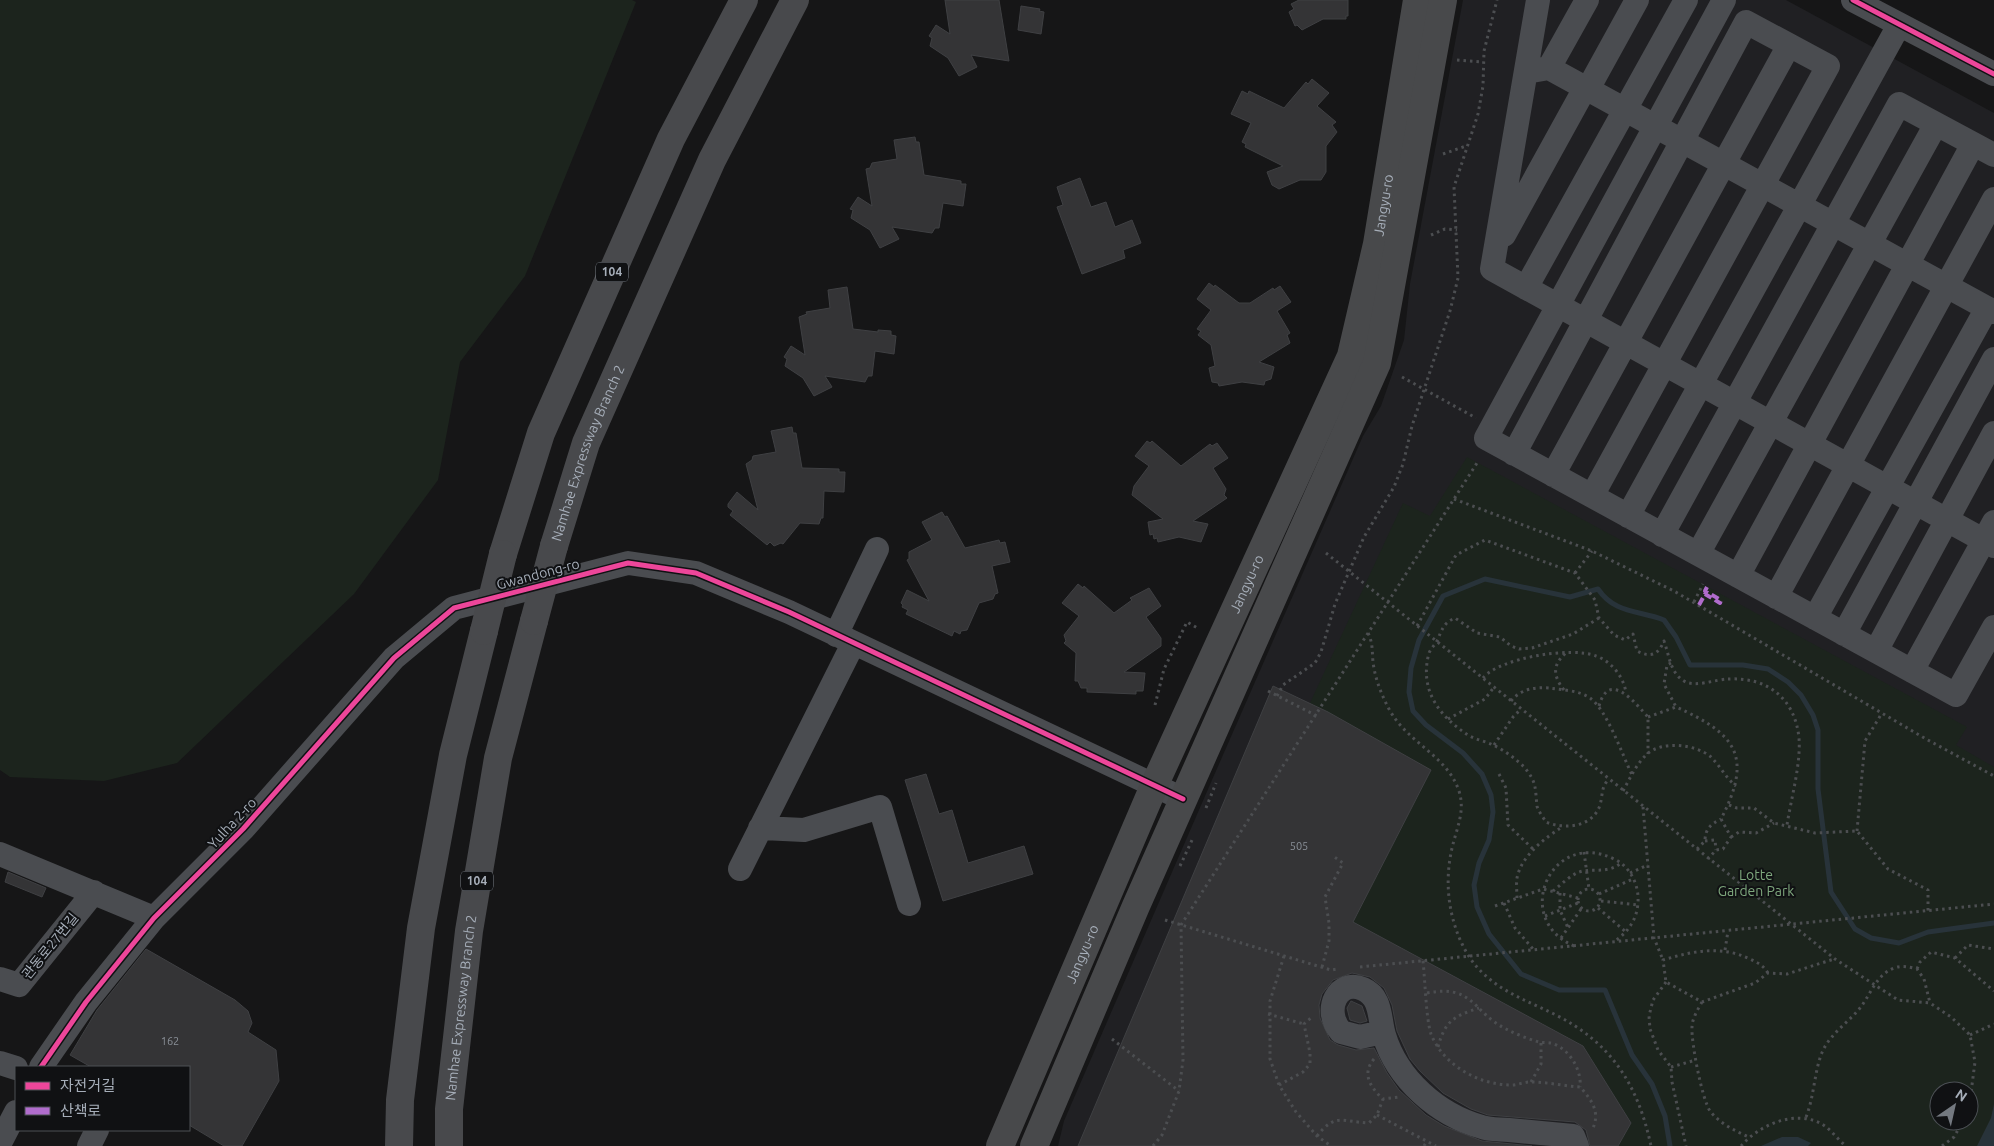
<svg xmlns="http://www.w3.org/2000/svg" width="1994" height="1146" viewBox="0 0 1994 1146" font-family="Ubuntu,'Noto Sans KR',sans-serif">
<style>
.built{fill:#202023;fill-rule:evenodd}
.green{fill:#1c241d;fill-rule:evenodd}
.water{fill:#28333a}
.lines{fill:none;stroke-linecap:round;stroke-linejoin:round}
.stream{stroke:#28333a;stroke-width:5}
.building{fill:#343436;stroke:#3f4043}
.path{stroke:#4c4e51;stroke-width:3;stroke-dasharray:2.5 4;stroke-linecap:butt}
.minor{stroke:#4a4c50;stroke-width:24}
.major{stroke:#48494b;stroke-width:28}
.highway{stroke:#48494c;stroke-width:28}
.highway-bridge{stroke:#48494c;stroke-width:28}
.quiet{stroke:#b06ccc;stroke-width:4;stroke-dasharray:8 4;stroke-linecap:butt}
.cycleway-casing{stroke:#101113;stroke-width:8}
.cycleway{stroke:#ed469a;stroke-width:5}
.labels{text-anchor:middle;stroke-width:4;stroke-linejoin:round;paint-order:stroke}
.number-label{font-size:11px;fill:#8a9098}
.shield{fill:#101113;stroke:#797f87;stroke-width:1}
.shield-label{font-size:12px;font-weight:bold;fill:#a6aeb9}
.street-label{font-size:14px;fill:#a6aeb9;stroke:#101113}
.park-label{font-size:14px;fill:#7da67c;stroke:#101113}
</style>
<rect width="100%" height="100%" fill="#161617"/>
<!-- built -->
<path class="built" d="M1463,0H1786L1994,113V1146H1058L1064,1121L1212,780L1363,436L1381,406L1404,340L1410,284ZM1939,1091H1969V1121H1939Z"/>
<!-- green -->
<path class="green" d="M0,0H632L636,2L525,276L460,362L438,480L354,594L177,763L104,781L10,777L0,770Z
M1467,457L1967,727L1956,745L1994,767V1146H1618L1631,1123L1583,1046L1353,922L1431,770L1310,703L1403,503L1430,516ZM1939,1091H1969V1121H1939Z"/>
<!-- water -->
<path class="water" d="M1994,1104V1146H1977L1991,1118Z
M1782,1137H1798L1811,1143L1808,1146H1761Z"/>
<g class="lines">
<!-- stream -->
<path class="stream" d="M1670,1146L1665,1116L1652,1084L1632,1055L1605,990H1559L1521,974L1489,934L1477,907L1474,885L1479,863L1489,840L1493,812L1491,795L1482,774L1463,753L1426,725L1413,711L1409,692L1411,668L1419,640L1443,596L1485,579L1570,597L1598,589C1615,614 1638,610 1664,620L1676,637L1690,665H1743L1768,669L1788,682L1801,695L1813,715L1818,730V789L1831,892L1855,929L1871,938L1899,943L1928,932L1994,923"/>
</g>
<!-- building -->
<path class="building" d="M945,0H999L1009,61L971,55L977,67L959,76L948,58L930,46L932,38L929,36L936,25L950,34Z
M1299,0H1348V16H1346V19H1323L1302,30L1297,25L1295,26L1289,12L1294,9L1291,4Z
M1021,6L1040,9L1039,11L1044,12L1041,34L1018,30Z
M1312,79L1329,93L1317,106L1336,122L1332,125L1337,132L1326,146V172L1321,180H1300L1279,189L1272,185L1267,172L1283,166L1245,147L1246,144L1242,142L1251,123L1231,114L1242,91L1248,94L1249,91L1284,108L1306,82L1308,84Z
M915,137L916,142H919L924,175L961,181V184H966L963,206L943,203L939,228H935L932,233L892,227L899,239L880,248L870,230L851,218L853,210L850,209L858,197L872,206L866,169L870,168L872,163L897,159L894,140Z
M1080,178L1091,207L1106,202L1115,227L1132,220L1141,243L1123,250L1125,258L1082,274L1057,207L1063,205L1057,187Z
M1209,283L1214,287L1215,285L1239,303H1250L1273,288L1274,290L1280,286L1291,302L1277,311L1290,333L1287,335L1290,343L1259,362L1274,367L1271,379L1265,381L1264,385L1242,382L1219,386L1218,383L1212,382L1209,368L1215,366L1211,345L1198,335L1201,331L1197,329L1211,310L1197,299Z
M847,287L853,329L878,332V330L891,331V335L896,336L894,354L875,351L872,376H868L865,382L825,376L832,387L814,396L803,378L785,366L787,359L784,357L791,346L805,355L799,317L807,314L806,312L830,308L828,290Z
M792,427L793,433H796L802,468L839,469V472H845L844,492L824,491L823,518H821L819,524L800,523L783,544L781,543L774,546L770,542L767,545L730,515L733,511L728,507V504L737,492L758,510L746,464L752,460L753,456L776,452L771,431Z
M1147,441L1150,443L1152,441L1181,466L1210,444L1212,446L1217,443L1228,458L1213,468L1226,489L1224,495L1227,498L1193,521L1208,524L1201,542L1179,537L1158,542L1157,538L1154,539L1153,534L1150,535L1148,522L1163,519L1132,495L1134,486L1149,466L1135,456Z
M942,512L945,517L947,516L965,548L999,540L1000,543L1005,542L1010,562L992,566L998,593L995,594L993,599L979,603L967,630L961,631L960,634L954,631L952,636L906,614L908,610L902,607L903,605L901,603L907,590L929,601L907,560L909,559V552L932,540L922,522Z
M1078,584L1083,588L1084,586L1114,613L1132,600L1130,598L1149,588L1161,606L1146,617L1161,638V646L1124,672L1145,673L1143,691H1136V694L1087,692V688H1081L1078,681H1075L1076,653L1064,643L1066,641L1064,635L1079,616L1062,603Z
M1273,686L1328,712L1431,770L1353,922L1583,1046L1631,1123L1618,1146H1590L1586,1130L1575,1122L1488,1115L1471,1109L1443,1093L1420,1071L1410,1059L1397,1031L1392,1005L1384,988L1370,977L1352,973L1333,980L1322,994L1319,1005L1320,1018L1330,1040L1338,1045L1356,1050L1374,1048L1387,1073L1399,1090L1426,1115L1444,1126L1482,1141L1532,1146H1078Z
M926,774L939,814L952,810L968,863L1024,846L1033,874L943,901L905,780Z
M8,872L46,888L42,897L5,882Z
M146,949L235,1000L248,1011L252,1023L248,1032L276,1050L279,1081L242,1146H224L189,1125V1067H91L70,1055L97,1010Z
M1351,1001L1362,1006L1367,1021L1360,1023L1350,1020L1347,1008Z"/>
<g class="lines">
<!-- path -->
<path class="path" d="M1457,60L1483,62
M1443,154L1466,146
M1431,235L1445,229L1457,230
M1402,377L1476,418
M1454,499L1592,551L1674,591L1926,739L1994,776
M1326,553L1835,959L1898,1000L1930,1003L1951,1017L1970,1035L1975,1062L1969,1108
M1575,573L1592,551
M1694,602L1703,584
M1599,618L1573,634L1532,648L1519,649L1511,646L1500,637L1477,633L1455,618C1443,623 1442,630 1437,641C1435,645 1431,648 1429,653C1419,690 1439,716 1468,735C1476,740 1485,741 1493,745C1504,750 1516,759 1524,767C1537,782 1535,788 1537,806C1538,811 1543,817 1546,822C1565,830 1593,827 1600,805C1603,794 1601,787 1609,779
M1417,626L1456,555L1485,540L1575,573L1595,600L1599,618L1614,635L1625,640L1633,634L1637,651C1651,658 1658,655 1664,641C1669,654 1670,673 1684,681C1695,688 1716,679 1729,679C1767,677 1795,698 1799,738C1801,764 1791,799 1787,825
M1368,633C1373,643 1372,651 1373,662C1375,678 1381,694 1389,709C1407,743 1447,755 1459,791C1466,813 1455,831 1451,853C1444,888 1450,925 1468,955C1488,987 1523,999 1554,1014C1612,1043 1638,1085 1651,1146
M1671,663L1667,665L1664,684L1676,707
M1483,678C1499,658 1572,646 1596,656C1611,661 1624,677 1626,693
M1564,690C1553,676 1552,665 1566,653
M1268,691L1317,716
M1277,696L1283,685L1315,663L1321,652L1335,604L1364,537L1394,487L1403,464L1412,426L1450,311L1458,278L1454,187L1478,114L1483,86L1484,51L1497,0
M1511,701C1521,689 1534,687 1549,688C1562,690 1578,690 1590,698C1607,710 1622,754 1632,775
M1155,705L1164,669L1187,622L1199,629
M1599,706C1609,669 1636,704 1648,717V754
M1648,717L1676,707C1737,734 1753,757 1721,819L1731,837L1723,849L1716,850L1708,859
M1448,719L1485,699L1494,687
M1494,745L1513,717L1521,709
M1499,774L1506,788L1508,825L1534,850
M1623,791C1630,778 1636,765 1646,755C1661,740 1696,744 1711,757C1720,766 1726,778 1736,786
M1729,805L1737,808H1754L1774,823L1815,833L1857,831L1888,869L1928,890V911
M1643,807L1654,938L1663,960
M1206,808L1216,783
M1857,831L1865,741L1882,713
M1731,837L1739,832L1756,833L1774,823
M1705,841L1715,840L1716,850
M1697,849L1705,841C1705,829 1711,824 1721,819
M1584,852L1589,889
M1180,866L1193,838
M1630,873L1648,865
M1578 900a11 11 0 1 1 22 0a11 11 0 1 1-22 0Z
M1553,891C1561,885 1572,873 1583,871C1596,869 1609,873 1621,863
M1560,893V910L1568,928
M1599,894L1633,879
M1517,898C1517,892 1516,884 1517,878C1521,856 1545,838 1562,827
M1601,901L1639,905
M1504,903L1515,928L1533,949
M1495,906L1543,889L1578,898
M1598,908L1626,932
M1545,916L1578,903
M1165,920L1331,970L1337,969
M1561,938L1581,909
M1574,946C1511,919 1551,828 1614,859C1628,865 1637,881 1638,896C1639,915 1631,930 1615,941
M1725,950L1728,931
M1284,956L1270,1001V1059L1279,1085L1296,1112L1317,1136L1331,1146
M1955,958L1968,945L1994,949
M1423,961C1425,979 1426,1019 1431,1034C1443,1065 1479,1085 1511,1085C1518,1085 1524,1082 1530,1082C1547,1082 1564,1086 1580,1087C1592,1100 1601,1113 1592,1130
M1322,967L1329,941V923L1325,897L1343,863L1333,856
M1360,967L1994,904
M1917,969L1920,962L1931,952L1955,958L1994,991
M1768,973C1763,965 1758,963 1750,959C1721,945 1693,951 1663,960L1666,982L1702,1002L1755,983L1768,973L1787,974L1834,959
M1666,982L1653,1000L1649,1016L1650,1029L1658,1050L1671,1067L1672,1082L1686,1146
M1427,993C1474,984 1472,1012 1506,1029C1516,1034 1528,1039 1539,1042C1544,1043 1550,1042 1554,1044C1570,1050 1582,1071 1580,1087
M1702,1002C1698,1009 1692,1019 1692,1027C1691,1042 1702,1099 1710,1111C1719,1123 1735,1131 1749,1137
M1268,1014L1304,1024
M1970,1035L1994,1024
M1112,1039L1179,1091
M1438,1047C1445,1021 1454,1016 1479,1008
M1374,1059C1361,1074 1371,1088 1383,1099L1399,1097
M1671,1067L1696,1060
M1531,1082L1541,1064V1043
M1279,1085L1303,1072L1310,1064V1053L1304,1024L1313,1016
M1377,1115L1436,1146
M1806,1117C1814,1097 1814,1075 1821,1055C1829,1034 1847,1024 1860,1008C1871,994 1876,975 1894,968C1902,965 1909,967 1917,969L1924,979L1930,1003
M1317,1136C1336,1112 1342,1122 1369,1123L1377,1115L1383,1099
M1153,1146L1162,1135L1179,1091L1183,1060L1181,925L1477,463
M1424,1146L1427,1141
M1741,1146C1759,1125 1794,1110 1820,1123C1830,1128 1837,1139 1846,1146
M1942,1146L1954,1137L1963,1121"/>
<!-- minor -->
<path class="minor" d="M1538,0L1492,269L1994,546
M1724,0L1486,438L1956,695L1994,627
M1853,0L1994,74
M1549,68L1587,0
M1526,72L1549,68L1994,312
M1588,89L1637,0
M1504,235L1585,88
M1526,288L1686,0
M1514,454L1746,22L1828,66L1592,496
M1553,475L1789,45
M1628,516L1899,25
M1662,535L1899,104L1994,155
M1698,554L1936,124
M1738,576L1973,144
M1776,597L1994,199
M1815,618L1987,308
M1844,634L1994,359
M836,635L877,549
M1876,651L1994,433
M1912,671L1994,522
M760,828L804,830L880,807L909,904
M0,854L154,918
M740,869L853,644
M0,979L19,985L94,892
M1382,1032L1360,1037L1341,1032C1322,1010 1338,978 1363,989C1382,997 1379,1019 1384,1035C1397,1079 1438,1115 1482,1127C1490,1130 1500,1129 1509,1130C1530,1132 1552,1134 1573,1136L1577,1146
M0,1063L16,1068
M41,1067L86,1002L154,918L243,829L394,658L454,608L628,563L696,573L789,612L1183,799
M0,1143L16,1112
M89,1146L97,1130"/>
<!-- major -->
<g class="major">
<path id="s1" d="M1000,1146L1154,786L1351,356L1377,244L1417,0"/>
<path d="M1034,1146L1136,906L1377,363L1443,0"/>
</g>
<!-- highway -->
<g class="highway">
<path id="s2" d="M554,546L586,443L712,160L795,0"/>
<path d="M503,554L541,433L671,139L744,0"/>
<path d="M399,1146L400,1100L421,928L453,755L484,631"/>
<path id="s3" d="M449,1146V1109L469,931L498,758L534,621"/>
</g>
<!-- highway-bridge -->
<path class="highway-bridge" d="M534,621L554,546
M484,631L503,554"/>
<!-- quiet -->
<path class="quiet" d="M1699,605L1705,594L1720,603L1721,600L1705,591L1707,587"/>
<!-- cycleway casing -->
<g class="cycleway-casing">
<path id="cycleway" d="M1853,0L1994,74
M41,1067L86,1002L154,918L243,829L394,658L454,608L628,563L696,573L789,612L1183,799"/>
</g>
<!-- cycleway -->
<use href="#cycleway" class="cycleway"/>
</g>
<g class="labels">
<!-- number labels -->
<g class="number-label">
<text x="1299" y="850">505</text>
<text x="170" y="1045">162</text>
</g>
<!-- shield labels -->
<g class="shield">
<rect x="596" y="262.5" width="32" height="19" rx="4"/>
<rect x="461" y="871.5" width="32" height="19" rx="4"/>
</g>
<g class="shield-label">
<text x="612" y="276">104</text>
<text x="477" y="885">104</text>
</g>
<!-- street labels -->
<g class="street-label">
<text dy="5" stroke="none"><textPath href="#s1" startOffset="1019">Jangyu-ro</textPath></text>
<text dy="5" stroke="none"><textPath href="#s2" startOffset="99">Namhae Expressway Branch 2</textPath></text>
<text transform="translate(538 574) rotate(-15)" y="5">Gwandong-ro</text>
<text dy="5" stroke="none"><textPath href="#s1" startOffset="614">Jangyu-ro</textPath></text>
<text transform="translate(232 823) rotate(-47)" y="5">Yulha 2-ro</text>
<text transform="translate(50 946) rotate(-51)" y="5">관동로27번길</text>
<text dy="5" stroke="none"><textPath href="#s1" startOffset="209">Jangyu-ro</textPath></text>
<text dy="5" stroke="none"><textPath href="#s3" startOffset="139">Namhae Expressway Branch 2</textPath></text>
</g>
<!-- park labels -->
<g class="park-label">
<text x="1756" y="880">Lotte<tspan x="1756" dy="16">Garden Park</tspan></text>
</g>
</g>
<!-- legend -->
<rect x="15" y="1066" width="175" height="65" fill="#101113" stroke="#4c5055"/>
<rect x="25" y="1082" width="25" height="8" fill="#ed469a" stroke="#4c5055"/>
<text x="60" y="1091" font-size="15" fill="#a6aeb9">자전거길</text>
<rect x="25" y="1107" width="25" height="8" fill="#b06ccc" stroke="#4c5055"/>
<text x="60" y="1116" font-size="15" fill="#a6aeb9">산책로</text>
<!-- north arrow -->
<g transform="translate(1954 1106) rotate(34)"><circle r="24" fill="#101113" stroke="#4c5055"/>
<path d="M0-4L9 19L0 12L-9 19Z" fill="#747980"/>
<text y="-8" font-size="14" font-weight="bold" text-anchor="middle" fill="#a6aeb9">N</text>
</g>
</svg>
